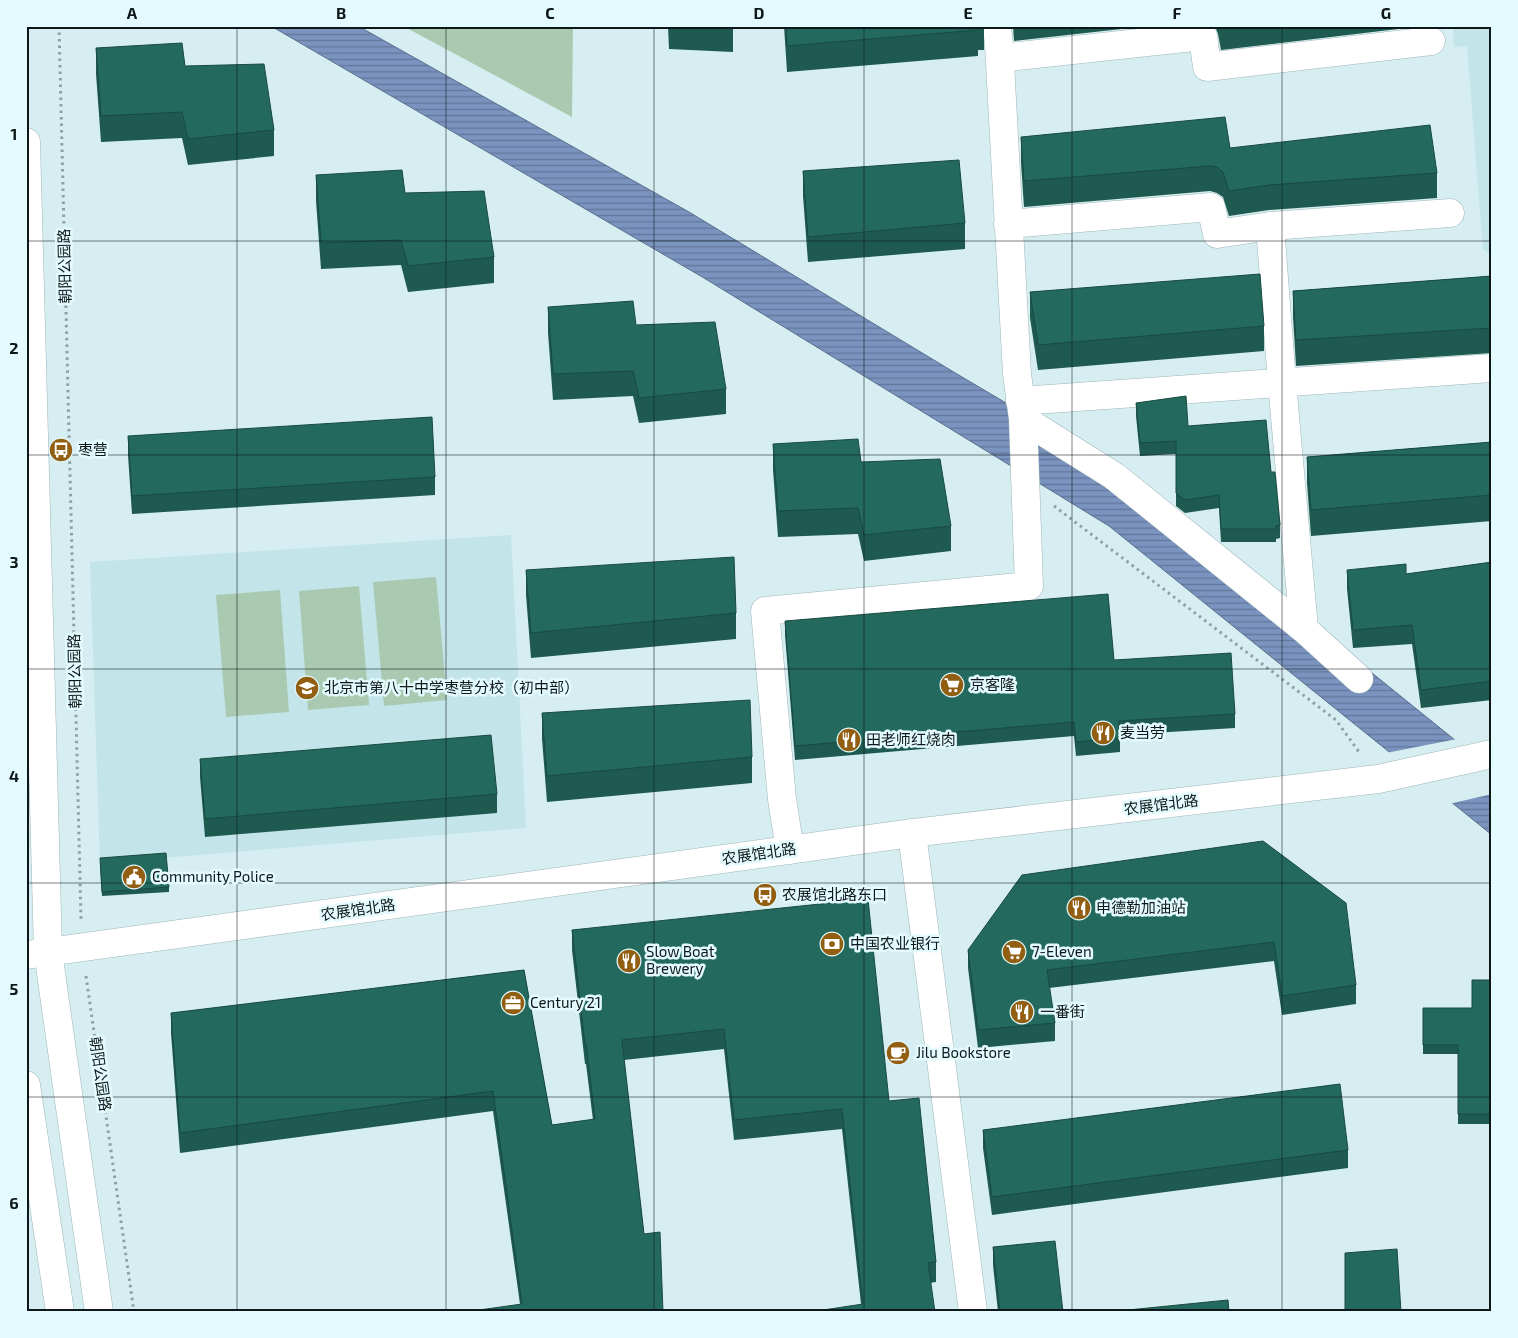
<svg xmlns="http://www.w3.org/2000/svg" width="1518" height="1338" viewBox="0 0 1518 1338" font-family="'Exo 2','Noto Sans SC',sans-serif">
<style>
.built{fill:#c3e4e9}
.grass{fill:#a9cab1}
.water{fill:url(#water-rules);stroke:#5a6e8d}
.pier{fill:#d6eef1}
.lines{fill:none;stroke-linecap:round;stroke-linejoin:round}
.minor-casing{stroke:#9fb6b9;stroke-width:29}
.major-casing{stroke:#9fb6b9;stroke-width:29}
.path{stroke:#8da0a2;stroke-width:3;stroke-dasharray:2.5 4;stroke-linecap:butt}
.minor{stroke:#fff;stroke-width:28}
.major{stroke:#fff;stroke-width:28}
.wall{fill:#1e5a50}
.building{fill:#23695d;stroke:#184a41}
.grid{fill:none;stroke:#0f1819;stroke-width:1;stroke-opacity:0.55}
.labels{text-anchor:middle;stroke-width:5;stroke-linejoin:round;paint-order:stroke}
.street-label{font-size:15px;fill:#0f1819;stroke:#e3fbfe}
.poi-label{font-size:15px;fill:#0f1819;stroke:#e3fbfe;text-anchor:start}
.neatline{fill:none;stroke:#0f1819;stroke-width:2}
.grid-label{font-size:16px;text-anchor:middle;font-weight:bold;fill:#0f1819}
</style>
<defs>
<pattern id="water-rules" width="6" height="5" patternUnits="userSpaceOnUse" patternTransform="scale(1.25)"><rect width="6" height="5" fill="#7a93bf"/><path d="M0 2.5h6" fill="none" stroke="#62779a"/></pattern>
</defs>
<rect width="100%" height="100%" fill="#d6eef1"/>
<!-- built -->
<path class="built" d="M1453,26H1492V254L1483,250L1467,46L1454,47Z
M511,535L526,828L100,863L90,562Z"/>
<!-- grass -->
<path class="grass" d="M403,26H573L572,117Z
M436,577L447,700L384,706L373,582Z
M359,586L369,705L308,710L299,591Z
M280,590L289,712L226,717L216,595Z"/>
<!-- water -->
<path class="water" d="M271,26H358L689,212L957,374L1126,474L1492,770V835L1109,526L704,278Z"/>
<!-- pier -->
<path class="pier" d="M1457,739L1492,767V794L1449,804L1386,753Z"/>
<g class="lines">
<!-- minor casing -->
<g class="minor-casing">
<path id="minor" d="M997,26L999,45L1017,374L1023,419L1114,476L1304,629L1359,679
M1000,58L1203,36L1207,67L1431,41
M1008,224L1211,207L1217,234L1270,226L1450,213
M1270,226L1282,383L1304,629
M1020,401L1492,368
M912,833L973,1312
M790,850L782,799L765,611L1029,586L1023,419
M26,955L912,833L1378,779L1492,754"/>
</g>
<!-- major casing -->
<g class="major-casing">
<path id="major" d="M26,142L48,952L99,1312
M26,1085L60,1312"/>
</g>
<!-- path -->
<path class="path" d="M59,26L81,920
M1054,506L1336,720L1359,752
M86,976L134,1312"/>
<!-- minor -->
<use href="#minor" class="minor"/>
<!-- major -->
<use href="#major" class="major"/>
</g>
<!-- wall -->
<path class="wall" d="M668,26H733V52L669,49Z
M784,26H984V50H978V56L787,72Z
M1013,26H1148L1014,41Z
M1215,26H1423L1221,50L1218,34Z
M96,48L185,66L274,130V156L188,165L182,138L101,142L96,74Z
M1021,137L1230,148L1437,173V198L1269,210L1229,216L1223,197L1217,193L1210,191L1024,207L1021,163Z
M803,171L965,223V249L808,262L803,196Z
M316,175L405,193L494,257V283L408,292L401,265L321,269L316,201Z
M1492,276V353L1296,366L1293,317V291Z
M1030,292L1264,326V351L1038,370L1030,318Z
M548,307L636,325L726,389V414L639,423L633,396L553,400L548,333Z
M1136,403L1188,426L1271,472L1280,525V538L1276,539V542H1221L1219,508L1185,513L1176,506V454L1140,456L1136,416Z
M128,436L435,477V495L132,514L128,455Z
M1492,442V521L1311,536L1307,483V457Z
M773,444L861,462L951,526V551L864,561L858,534L778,537L773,470Z
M1492,562V700L1421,708L1412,644L1353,648L1347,589V570L1406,574Z
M526,570L736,613V639L531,658L526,595Z
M785,621L1114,660L1235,714V728L1120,735V752L1076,756L1074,736L795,760L785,635Z
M542,713L752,757V783L547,802L542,739Z
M200,759L497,794V813L205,837L200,777Z
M1263,841L1356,985V1004L1282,1015L1274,961L1049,988L1055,1023V1041L978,1048L968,968V950Z
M100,863L169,887V892L102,896Z
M572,930L889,1101L936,1262V1282L930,1283L861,1304L842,1129L734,1140L724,1049L624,1060L644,1234L663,1312L520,1304L493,1111L180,1153L171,1033V1013L524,970L552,1125L593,1120L586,1064H585L572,950Z
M1492,980V1124H1458V1054H1423V1008H1472Z
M983,1130L1348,1150V1168L992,1215L983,1148Z
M993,1247L1063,1312H998L993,1265Z"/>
<!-- building -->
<path class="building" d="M786,26H978V30L787,46Z
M182,43L185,66L264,64L274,130L188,139L182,112L101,116L96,48Z
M1225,117L1230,148L1430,125L1437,173L1269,185L1229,191L1223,172L1217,167L1210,166L1024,181L1021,137Z
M959,160L965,223L808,237L803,171Z
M402,170L405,193L484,191L494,257L408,266L401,240L321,243L316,175Z
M1260,274L1264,326L1038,345L1030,292Z
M1492,276V328L1296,340L1293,291Z
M633,301L636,325L715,322L726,389L639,398L633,371L553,374L548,307Z
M1186,396L1188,426L1266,420L1271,472H1275L1280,525L1276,526V529H1221L1219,495L1185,500L1176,493V441L1140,443L1136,403Z
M432,417L435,477L132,496L128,436Z
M858,439L861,462L940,459L951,526L864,535L858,508L778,511L773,444Z
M1492,442V495L1311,510L1307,457Z
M734,557L736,613L531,633L526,570Z
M1492,562V681L1421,690L1412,625L1353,630L1347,570L1406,564V574Z
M1108,594L1114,660L1231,653L1235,714L1119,721L1120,738L1076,742L1074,722L795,746L785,621Z
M750,700L752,757L547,776L542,713Z
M491,735L497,794L205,819L200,759Z
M1263,841L1346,903L1356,985L1282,996L1274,942L1047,970L1055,1023L978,1030L968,950L1022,875Z
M166,853L169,887L102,892L100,858Z
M868,899L889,1101L919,1098L936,1262L928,1263L935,1312H810L863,1304L842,1109L734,1120L724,1029L622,1040L644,1234L660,1232L663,1312H465L522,1304L493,1091L180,1133L171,1013L524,970L552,1125L595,1119L586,1044H585L572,930Z
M1472,980H1492V1114H1458V1045H1423V1008H1472Z
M1340,1084L1348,1150L992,1197L983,1130Z
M1055,1241L1063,1312H1000L993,1247Z
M1397,1249L1401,1312H1344L1345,1311V1253Z
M1228,1300L1229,1312H1108Z"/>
<!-- grid -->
<path class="grid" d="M237,26V1312M446,26V1312M654,26V1312M864,26V1312M1072,26V1312M1282,26V1312M26,241H1492M26,455H1492M26,669H1492M26,883H1492M26,1097H1492"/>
<!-- icons -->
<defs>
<g id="bus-disc" transform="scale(1.25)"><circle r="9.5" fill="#925e11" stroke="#e3fbfe"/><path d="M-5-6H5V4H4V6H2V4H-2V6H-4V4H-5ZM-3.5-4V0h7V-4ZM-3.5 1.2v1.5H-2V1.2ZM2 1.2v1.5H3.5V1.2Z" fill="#fff"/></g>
<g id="supermarket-disc" transform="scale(1.25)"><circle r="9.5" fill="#925e11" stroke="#e3fbfe"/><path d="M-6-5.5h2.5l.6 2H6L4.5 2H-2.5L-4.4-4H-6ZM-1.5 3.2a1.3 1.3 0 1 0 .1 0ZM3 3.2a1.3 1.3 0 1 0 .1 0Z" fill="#fff"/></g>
<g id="school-disc" transform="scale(1.25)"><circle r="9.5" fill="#925e11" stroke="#e3fbfe"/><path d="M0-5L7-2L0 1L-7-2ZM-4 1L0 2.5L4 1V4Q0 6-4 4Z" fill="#fff"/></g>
<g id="restaurant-disc" transform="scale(1.25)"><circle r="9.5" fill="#925e11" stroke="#e3fbfe"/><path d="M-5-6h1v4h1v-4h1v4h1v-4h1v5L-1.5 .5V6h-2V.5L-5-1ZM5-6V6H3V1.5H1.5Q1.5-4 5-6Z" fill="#fff"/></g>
<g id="civic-disc" transform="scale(1.25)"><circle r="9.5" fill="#925e11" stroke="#e3fbfe"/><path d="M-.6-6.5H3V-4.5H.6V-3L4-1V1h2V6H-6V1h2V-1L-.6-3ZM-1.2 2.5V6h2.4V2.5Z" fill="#fff"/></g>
<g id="bank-disc" transform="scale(1.25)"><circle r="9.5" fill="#925e11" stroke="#e3fbfe"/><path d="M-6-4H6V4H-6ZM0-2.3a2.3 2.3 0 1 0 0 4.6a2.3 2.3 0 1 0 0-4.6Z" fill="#fff"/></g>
<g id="office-disc" transform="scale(1.25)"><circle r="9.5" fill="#925e11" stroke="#e3fbfe"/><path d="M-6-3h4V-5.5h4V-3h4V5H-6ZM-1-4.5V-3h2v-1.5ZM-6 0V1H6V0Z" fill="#fff"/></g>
<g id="cafe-disc" transform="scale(1.25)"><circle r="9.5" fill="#925e11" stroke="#e3fbfe"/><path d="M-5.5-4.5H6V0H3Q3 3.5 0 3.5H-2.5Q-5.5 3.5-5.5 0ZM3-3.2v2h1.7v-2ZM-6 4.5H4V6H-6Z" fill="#fff"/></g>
</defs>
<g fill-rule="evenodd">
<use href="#bus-disc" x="61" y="450"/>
<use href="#supermarket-disc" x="952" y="685"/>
<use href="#school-disc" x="307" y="688"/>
<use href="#restaurant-disc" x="1103" y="733"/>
<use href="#restaurant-disc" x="849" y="740"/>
<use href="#civic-disc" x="134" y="877"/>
<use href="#bus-disc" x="765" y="895"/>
<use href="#restaurant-disc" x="1079" y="908"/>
<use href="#bank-disc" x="832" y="944"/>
<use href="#supermarket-disc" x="1014" y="952"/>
<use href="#restaurant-disc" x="629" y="961"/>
<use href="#office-disc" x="513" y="1003"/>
<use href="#restaurant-disc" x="1022" y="1012"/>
<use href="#cafe-disc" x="898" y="1053"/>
</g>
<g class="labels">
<!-- street labels -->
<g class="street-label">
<text transform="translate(65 266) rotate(-91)" y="5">朝阳公园路</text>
<text transform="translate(75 671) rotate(-91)" y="5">朝阳公园路</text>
<text transform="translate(1161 805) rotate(-7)" y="5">农展馆北路</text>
<text transform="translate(759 854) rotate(-8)" y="5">农展馆北路</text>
<text transform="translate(358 910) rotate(-8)" y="5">农展馆北路</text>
<text transform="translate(100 1074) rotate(82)" y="5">朝阳公园路</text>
</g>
<!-- poi labels -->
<g class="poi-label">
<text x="78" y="455">枣营</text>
<text x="970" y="690">京客隆</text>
<text x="324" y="693">北京市第八十中学枣营分校（初中部）</text>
<text x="1120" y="738">麦当劳</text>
<text x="866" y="745">田老师红烧肉</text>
<text x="152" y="882">Community Police</text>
<text x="782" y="900">农展馆北路东口</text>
<text x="1096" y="913">申德勒加油站</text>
<text x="850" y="949">中国农业银行</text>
<text x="646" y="957">Slow Boat<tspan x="646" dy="17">Brewery</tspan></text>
<text x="1032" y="957">7-Eleven</text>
<text x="530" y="1008">Century 21</text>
<text x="1040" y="1017">一番街</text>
<text x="916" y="1058">Jilu Bookstore</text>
</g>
</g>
<!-- border -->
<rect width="1518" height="1338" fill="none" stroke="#e3fbfe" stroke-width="55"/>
<rect x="28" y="28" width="1462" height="1282" class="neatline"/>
<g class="grid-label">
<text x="132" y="19">A</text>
<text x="341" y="19">B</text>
<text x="550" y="19">C</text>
<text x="759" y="19">D</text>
<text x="968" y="19">E</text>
<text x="1177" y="19">F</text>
<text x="1386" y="19">G</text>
<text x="14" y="140">1</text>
<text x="14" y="354">2</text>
<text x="14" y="568">3</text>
<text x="14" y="782">4</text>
<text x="14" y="995">5</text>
<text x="14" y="1209">6</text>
</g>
</svg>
